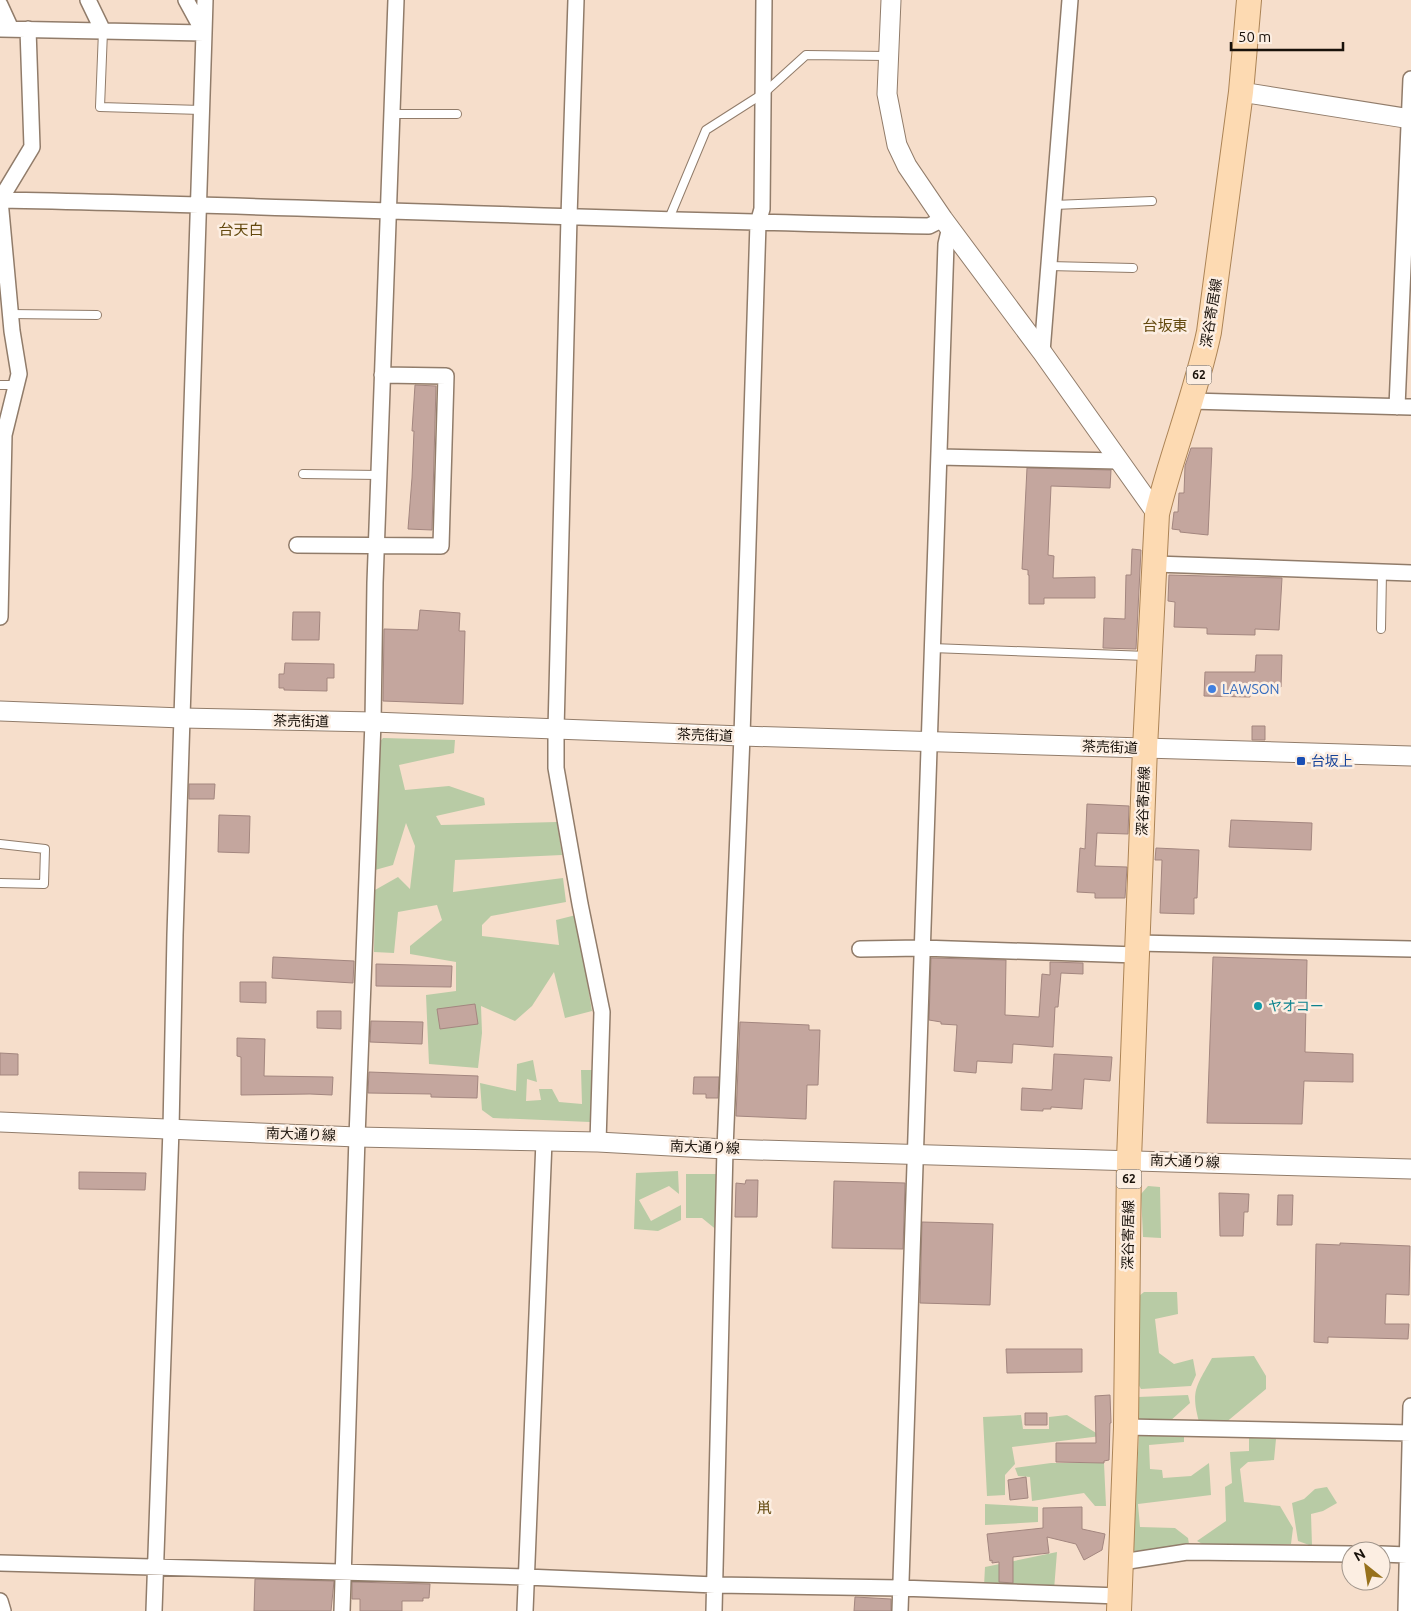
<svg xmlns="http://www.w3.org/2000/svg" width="1411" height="1611" viewBox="0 0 1411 1611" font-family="Ubuntu,'Noto Sans JP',sans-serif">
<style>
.green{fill:#b8cba5}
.building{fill:#c4a69e;stroke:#a3867f}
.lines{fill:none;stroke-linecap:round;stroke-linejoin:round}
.service-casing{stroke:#917c6a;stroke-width:10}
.minor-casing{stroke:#917c6a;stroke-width:18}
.tertiary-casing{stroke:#917c6a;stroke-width:21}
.primary-casing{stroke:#ac8456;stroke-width:26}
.service{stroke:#fff;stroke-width:8}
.minor{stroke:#fff;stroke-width:15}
.tertiary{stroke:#fff;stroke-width:19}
.primary{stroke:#fddab2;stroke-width:24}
.shop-dot{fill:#3f7fe0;stroke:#fceee2;stroke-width:2}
.transit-dot{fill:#1a4fb4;stroke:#fceee2;stroke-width:2}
.culture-dot{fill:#0f9aa8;stroke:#fceee2;stroke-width:2}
.labels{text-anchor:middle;stroke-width:5;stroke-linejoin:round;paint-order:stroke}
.shield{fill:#fceee2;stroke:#5c534b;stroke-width:1}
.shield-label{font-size:12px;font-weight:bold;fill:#18110a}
.street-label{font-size:14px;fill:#18110a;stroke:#fceee2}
.shop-label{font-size:14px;fill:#366cbe;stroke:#fceee2;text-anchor:start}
.transit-label{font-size:14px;fill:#164399;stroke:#fceee2;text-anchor:start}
.culture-label{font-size:14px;fill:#0d838f;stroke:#fceee2;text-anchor:start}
.neighbourhood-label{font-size:15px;fill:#63490e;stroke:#fceee2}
</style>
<rect width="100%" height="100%" fill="#f6decb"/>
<!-- green -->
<path class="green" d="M383,738L455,740L454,753L399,765L405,790L449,786L484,798L485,805L436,816L441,825L557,822L562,855L455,860L453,892L563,878L566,902L491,916L482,925V936L559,945L556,920L576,915L592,1011L565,1018L554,972L532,1006L515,1021L481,1006L482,1033L478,1068L429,1064L426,995L456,991V962L410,954V946L442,920L437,905L398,912L394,953L374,952L375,890L398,877L410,889L415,846L406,823L393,865L375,870L378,744Z
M533,1060L537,1082L527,1079L526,1101L541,1100L539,1089H552L559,1102L582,1104L581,1070H594L590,1122L493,1118L482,1110L480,1083L516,1091L517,1064Z
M678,1171L679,1194L669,1186L639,1200L651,1221L681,1205V1220L658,1231L634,1229L636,1173Z
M686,1174H721L718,1231L702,1218H686Z
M1148,1186L1160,1187L1161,1238L1143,1237L1141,1194Z
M1144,1292H1177L1178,1314L1155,1319L1159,1353L1174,1364L1193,1359L1196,1375L1191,1386L1141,1389L1137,1382L1139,1296Z
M1254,1356L1266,1376V1389L1224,1424L1200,1425C1190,1391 1196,1387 1212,1358Z
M1188,1395L1190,1403L1169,1422H1138V1397Z
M1021,1415L1023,1429H1049V1417L1067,1415L1101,1436L1012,1447L1015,1464L1005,1475V1495L987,1496L983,1417Z
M1139,1433L1184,1435V1442L1149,1445L1150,1469L1162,1470L1163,1478L1191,1476L1209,1463L1211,1495L1138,1504L1140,1527L1175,1528L1188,1538L1190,1550L1133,1554Z
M1249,1438L1276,1439L1274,1460L1248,1462L1240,1469L1244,1502L1280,1506L1293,1528L1291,1544L1206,1546L1197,1541L1226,1521L1225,1487L1232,1483L1230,1452L1249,1451Z
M1051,1463H1104L1106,1506H1095L1084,1493L1032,1501L1030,1477L1018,1476L1015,1468Z
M1327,1487L1337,1503L1323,1511L1311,1514L1312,1546L1298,1541L1292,1503L1304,1499L1315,1489Z
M985,1504L1038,1507V1522L985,1525Z
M1057,1552L1054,1590L984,1586L985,1567Z"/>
<!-- building -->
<path class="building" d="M415,385L436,386L432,530L408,529L412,478L414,431H412Z
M1191,448H1212L1208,535L1180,532V530L1172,529L1174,512H1178L1179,493H1184L1185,466Z
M1027,468L1111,470L1110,488L1051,486L1048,555L1054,556L1053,578L1095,577V598H1044V604H1029V575H1028V570L1022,569Z
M1132,549L1141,550L1136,649L1103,648L1104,618L1125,619L1126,575H1131Z
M1169,575L1282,578L1279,630L1255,629V635L1207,634V628L1174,627L1175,602L1168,601Z
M420,610L460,613L459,631H465L463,704L383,701L384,629L418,630Z
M293,612H320L319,640H292Z
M1256,655H1282L1281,687L1250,686V697L1204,696L1205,672H1255Z
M285,663L334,664V678H327V691L284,690V688H279V674H284Z
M1252,726H1265V740H1252Z
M189,784H215L214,799H189Z
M1087,804L1129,806L1128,834L1097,833L1095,866L1127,867L1125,898H1095V893L1077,892L1080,848L1085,849Z
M219,815L250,816L249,853L218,852Z
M1231,820L1312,823L1311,850L1229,847Z
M1156,848L1199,850L1197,898H1194V914L1160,913L1162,860H1155Z
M273,957L354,961L353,983L272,978Z
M1213,957L1307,960L1305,1052L1353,1054V1082L1304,1081L1302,1124L1207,1123Z
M931,958L1006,960L1005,1015L1039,1017L1042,974L1050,975V962L1083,963V974L1061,973L1058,1007H1055L1053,1047L1013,1044L1012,1063L977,1061L976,1073L954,1071L957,1025L941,1024V1022L929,1020Z
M376,964L452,966L451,987L376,986Z
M240,982H266V1003L240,1002Z
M475,1004L478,1024L440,1029L437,1009Z
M317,1011H341V1029L317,1028Z
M371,1021L423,1022L422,1044L370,1042Z
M740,1022L809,1025V1030H820L818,1085H807L806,1119L736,1116Z
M237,1038L265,1039L264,1076L333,1077L332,1095L310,1094L241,1095V1057L237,1056Z
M0,1053L18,1054V1075H0Z
M1054,1054L1112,1057L1110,1081L1084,1079L1082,1109L1051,1107V1109H1043V1111L1021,1110L1022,1088L1052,1090Z
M369,1072L478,1076L477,1098L431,1097V1094L368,1093Z
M694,1077H719L718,1098H706V1094H693Z
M79,1172L146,1173L145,1190L79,1189Z
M746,1180H758L757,1217H735L736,1183L745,1184Z
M834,1181L905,1183L903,1249L832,1248Z
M1219,1193L1249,1194L1248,1212H1244L1243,1236H1220Z
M1278,1195H1293L1292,1225H1277Z
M922,1222L993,1224L990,1305L920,1303Z
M1340,1243L1410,1246L1409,1295L1386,1294L1385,1324H1409L1408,1339L1328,1337V1343L1314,1342L1316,1244L1340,1245Z
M1006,1349H1082V1372L1007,1373Z
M1110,1395L1111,1423H1110L1109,1460L1104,1461V1463L1056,1462V1443H1096L1095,1396Z
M1025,1413H1047V1425H1025Z
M1026,1477L1028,1498L1010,1500L1008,1480Z
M1082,1507V1529L1105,1534L1102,1550L1084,1560L1076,1544L1047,1537L1049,1553L1013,1557V1583L999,1582V1562L992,1563V1560L990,1561L987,1534L1043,1528V1508Z
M255,1579L334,1581L331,1611H254Z
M352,1582L430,1584L429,1598H423V1601H402V1611H360V1599H352Z
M855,1597L891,1599V1611H854Z"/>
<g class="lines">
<!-- service casing -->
<g class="service-casing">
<path id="service" d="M103,31L100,107L201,110
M391,114H457
M1054,205L1152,201
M668,221L706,130L764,93L806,55L887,56
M1049,266L1133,268
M10,314L97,315
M0,385H16
M303,474L379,475
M1381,629L1382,572
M932,648L1147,656
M0,844L45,849L44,884L0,883"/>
</g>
<!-- minor casing -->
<g class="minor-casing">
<path id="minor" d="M88,0L103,31
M576,0L569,217L556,730V768L580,904L602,1012L598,1142
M0,5L11,29
M0,29L204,33L205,0
M0,200C310,206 619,221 929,226L943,219
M1042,352L1070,0
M1191,401L1411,407
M1397,407L1411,79
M939,457L1118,461
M297,545L441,546L446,376L382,375
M1155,564L1411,573
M0,617L4,435L19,374L12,331L0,200L32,147L28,29
M1137,943L1411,949
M860,949L921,948L1137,955
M1126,1427L1411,1433
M1381,1554L1407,1555
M1122,1562L1187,1552L1351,1554
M0,1563L526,1577L715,1585L900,1588L1119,1596
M0,1601L3,1611
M154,1611L171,1129L175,935L204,33L186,0
M342,1611L357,1137L373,722L375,583L396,0
M525,1611L544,1141
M714,1611L725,1149L742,736L758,223L762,209L764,0
M900,1611L946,244L950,227
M1406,1611L1411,1406"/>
</g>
<!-- tertiary casing -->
<g class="tertiary-casing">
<path id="tertiary" d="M891,0L887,94L897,145L907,166L943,219L1042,352L1157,514
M1241,92L1411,119
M0,711L182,718L373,722L742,736L1411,756
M0,1122L357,1137L598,1142L725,1149L1411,1169"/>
</g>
<!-- primary casing -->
<g class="primary-casing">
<path id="primary" d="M1119,1611L1126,1427L1129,1159L1145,748L1157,514C1172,453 1196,394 1209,332L1241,92L1249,0"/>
</g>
<!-- service -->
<use href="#service" class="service"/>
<!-- minor -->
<use href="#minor" class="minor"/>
<!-- tertiary -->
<use href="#tertiary" class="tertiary"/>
<!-- primary -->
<use href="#primary" class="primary"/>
</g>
<!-- markers -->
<circle class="shop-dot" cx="1212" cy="689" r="5"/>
<rect class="transit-dot" x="1296" y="756" width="10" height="10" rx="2.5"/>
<circle class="culture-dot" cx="1258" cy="1006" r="5"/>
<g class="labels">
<!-- shield labels -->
<g class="shield">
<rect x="1186.5" y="365.5" width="25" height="19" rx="4"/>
<rect x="1116.5" y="1169.5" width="25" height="19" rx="4"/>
</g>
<g class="shield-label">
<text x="1199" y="379">62</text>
<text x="1129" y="1183">62</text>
</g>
<!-- street labels -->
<g class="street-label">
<text transform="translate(1211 313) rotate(-81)" y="5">深谷寄居線</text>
<text transform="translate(301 721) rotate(1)" y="5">茶売街道</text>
<text transform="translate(705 735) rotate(2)" y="5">茶売街道</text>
<text transform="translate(1110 747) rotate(2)" y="5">茶売街道</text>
<text transform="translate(1143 801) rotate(-88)" y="5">深谷寄居線</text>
<text transform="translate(301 1134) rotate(2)" y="5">南大通り線</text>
<text transform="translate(705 1147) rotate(2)" y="5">南大通り線</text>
<text transform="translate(1185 1161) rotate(2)" y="5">南大通り線</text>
<text transform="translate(1128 1235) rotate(-89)" y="5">深谷寄居線</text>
</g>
<!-- shop labels -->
<g class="shop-label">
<text x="1222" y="694">LAWSON</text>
</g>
<!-- transit labels -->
<g class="transit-label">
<text x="1311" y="766">台坂上</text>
</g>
<!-- culture labels -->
<g class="culture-label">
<text x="1268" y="1011">ヤオコー</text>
</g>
<!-- neighbourhood labels -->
<g class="neighbourhood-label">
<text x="241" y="235">台天白</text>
<text x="1165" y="331">台坂東</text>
<text x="764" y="1513">鼡</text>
</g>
</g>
<!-- north arrow -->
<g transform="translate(1366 1566) rotate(330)"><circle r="24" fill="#fceee2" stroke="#a1968c"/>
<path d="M0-4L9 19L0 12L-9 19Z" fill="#97711c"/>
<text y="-8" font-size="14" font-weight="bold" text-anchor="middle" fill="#18110a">N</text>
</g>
<!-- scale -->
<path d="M1231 42v8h112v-8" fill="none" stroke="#18110a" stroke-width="2.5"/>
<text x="1238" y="42" font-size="15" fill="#18110a" stroke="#fceee2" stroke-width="4" paint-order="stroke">50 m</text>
</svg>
